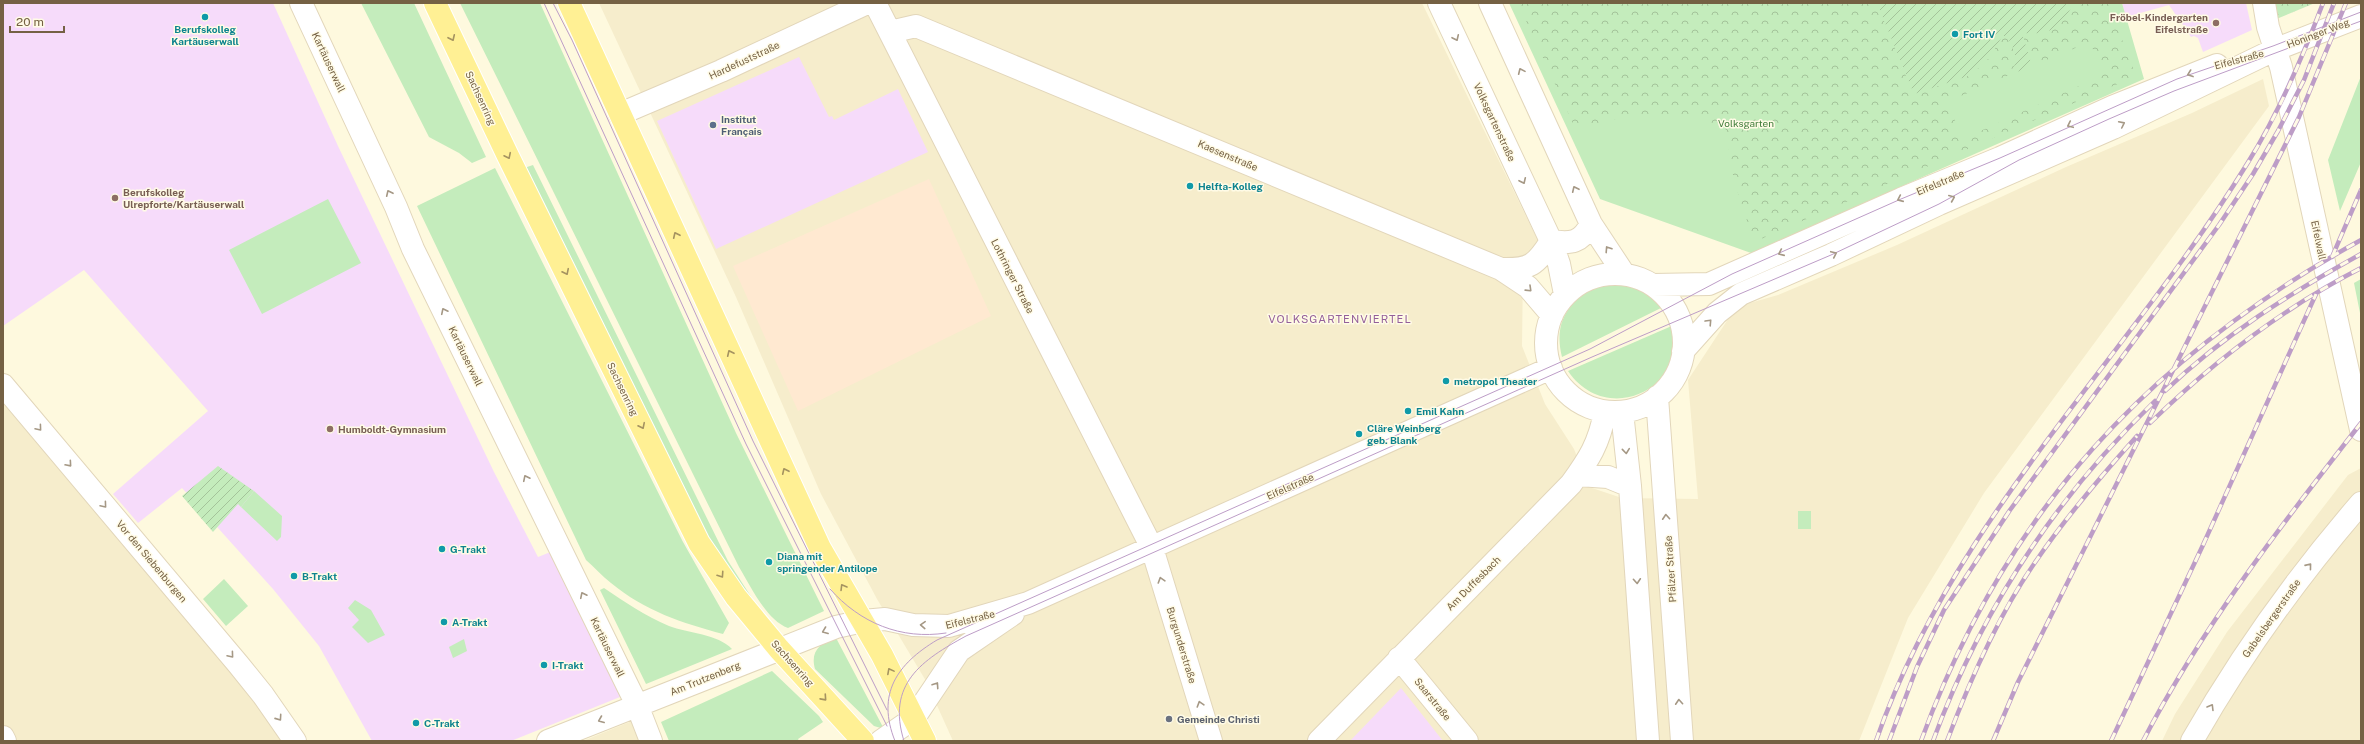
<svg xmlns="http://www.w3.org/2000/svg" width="2364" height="744" viewBox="0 0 2364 744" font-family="'Public Sans',sans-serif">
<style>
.residential{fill:#f6edcc}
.commercial{fill:#ffe9d1}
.education{fill:#f6dbfa}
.green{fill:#c4ecbc}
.forest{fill:url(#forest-crowns)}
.garden{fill:url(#garden-furrows)}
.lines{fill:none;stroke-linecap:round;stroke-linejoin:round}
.minor-casing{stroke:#e2d6ba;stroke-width:24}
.major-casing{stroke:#fff;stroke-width:24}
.minor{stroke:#fff;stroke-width:22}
.major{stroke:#fff094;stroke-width:22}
.tram{stroke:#bd9dc7;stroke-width:1}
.rail-casing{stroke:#bd9dc7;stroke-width:4.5}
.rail{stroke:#fffbe6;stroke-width:3;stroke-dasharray:9;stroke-linecap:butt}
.oneway{stroke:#a59360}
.oneway2{stroke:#a59885}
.culture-dot{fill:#0f9aa8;stroke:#fffbe6;stroke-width:1.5}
.education-dot{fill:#8d6e63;stroke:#fffbe6;stroke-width:1.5}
.service-dot{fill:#5c6f8a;stroke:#fffbe6;stroke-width:1.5}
.worship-dot{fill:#6b7280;stroke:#fffbe6;stroke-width:1.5}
.labels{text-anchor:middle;stroke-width:3;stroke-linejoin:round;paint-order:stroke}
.education-label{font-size:10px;font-weight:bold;fill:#785e54;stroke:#fffbe6;text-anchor:start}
.culture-label{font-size:10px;font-weight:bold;fill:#0d838f;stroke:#fffbe6;text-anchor:start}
.street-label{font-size:10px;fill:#756144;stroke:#fffbe6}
.service-label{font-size:10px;font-weight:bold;fill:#4e5e75;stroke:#fffbe6;text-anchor:start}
.park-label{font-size:10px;fill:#407d3b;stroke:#fffbe6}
.worship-label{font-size:10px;font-weight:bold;fill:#5b616d;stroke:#fffbe6;text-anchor:start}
.neighbourhood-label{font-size:11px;letter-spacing:1px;fill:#945f9a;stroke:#fffbe6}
</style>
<defs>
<pattern id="forest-crowns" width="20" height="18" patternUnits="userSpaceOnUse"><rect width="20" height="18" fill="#c4ecbc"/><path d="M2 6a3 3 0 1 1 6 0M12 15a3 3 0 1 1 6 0" fill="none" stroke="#a4c39a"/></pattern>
<pattern id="garden-furrows" width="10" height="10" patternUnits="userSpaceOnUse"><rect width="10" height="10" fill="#c4ecbc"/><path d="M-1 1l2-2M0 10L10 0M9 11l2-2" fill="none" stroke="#a4c39a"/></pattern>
</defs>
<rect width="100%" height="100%" fill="#fef9de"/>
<!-- residential -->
<path class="residential" d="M599,3H1422L1541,247L1523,268L1522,346L1545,404L1574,449L1589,487L1622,498L1698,499L1688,380L1736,307L1778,295L1897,245L2066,167L2192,113L2263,79L2269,106L1984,493L1908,618L1859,741H953L926,681L877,599L821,494L736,297Z
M3,402L257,701L284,741H3Z
M2361,468V741H2162L2175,714L2227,632L2348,475Z
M632,721L640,741H583Z"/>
<!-- commercial -->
<path class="commercial" d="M929,179L991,316L798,411L733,266Z"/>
<!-- education -->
<path class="education" d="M3,3H273L338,146L494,472L538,557L553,551L625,695L511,741H372L319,646L273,589L182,488L138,523L113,494L208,411L84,270L3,326Z
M2122,3H2246L2252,30L2203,52L2198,38L2194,36L2191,37L2169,5L2126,17Z
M799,57L829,117L832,116L834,120L898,89L928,152L716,249L657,121Z
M1401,688L1443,741H1350Z"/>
<!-- green -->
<path class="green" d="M361,3H414L486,157L472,163L459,153L429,137Z
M460,3H540L736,433L824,611L788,628C766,620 750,585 739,567Z
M1509,3H2122L2144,79L1751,253L1600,199Z
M2361,76V162L2340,211L2328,160Z
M533,165L728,561L761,612L712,548L521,169Z
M495,168L683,542L729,623L723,634C682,623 645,611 611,583C602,576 594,567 586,560L417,206Z
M328,199L361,263L262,314L229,250Z
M2361,279V318L2354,283Z
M1608,282C1631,282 1650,288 1665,306L1562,357C1552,318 1573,295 1608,282Z
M1674,325C1688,390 1606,427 1568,371Z
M254,491L282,516L281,537L277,541L241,507Z
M1798,511H1811V529H1798Z
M224,579L248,606L226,626L203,599Z
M604,588C625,602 645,616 669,626C688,633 718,634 732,649L646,684L600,590Z
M355,600L371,610L385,635L368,643L352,627L359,620L348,608Z
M835,636L884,729L874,726L815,669C810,651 820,644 835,636Z
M464,639L467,651L453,658L449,647Z
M772,671L819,716L823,722L798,739L799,741H669L661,722Z"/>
<!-- forest -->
<path class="forest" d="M1518,3H1877L1910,86L1989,58L2003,35L2011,42L2017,61L2009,75L1947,102L1963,139L2103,75L2090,42L2032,66L2021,33L2031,34L2063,21L2074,3H2108L2136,76L1754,242L1734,181L1725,126L1676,114L1616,119L1575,128Z
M2271,3H2315L2274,20Z"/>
<!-- garden -->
<path class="garden" d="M1877,3H2074C2059,29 2052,35 2022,33L2032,66L2009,75L2017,61L2011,42L2003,35L1989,58L1971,75L1914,94Z
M218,466L254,491L241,507L238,504L213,532L182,496Z"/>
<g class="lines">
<!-- minor casing -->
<g class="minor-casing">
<path id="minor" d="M301,3L396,207L413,249L637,705L651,741
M875,3L1152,548L1211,741
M1439,3L1551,241L1559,264L1565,294
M1490,3L1591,224L1624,274
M2264,3L2268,27L2281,67L2361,430
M890,32L916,26L1501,269L1528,287L1552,315
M620,114L721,71L867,3
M1551,241C1571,244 1581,243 1591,224
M1501,269C1530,270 1536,265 1551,241
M1546 343a69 69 0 1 1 138 0a69 69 0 1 1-138 0Z
M1653,285L1709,284L1901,199L2000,158L2112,107L2217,65
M1683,351L1717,313L1741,294L1831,255L1939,204L2113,128L2274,50L2361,16
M3,385L238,664L263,695L295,741
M1657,397L1682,741
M1622,412L1630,486L1648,741
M1578,475L1608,477L1630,486
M1399,658L1467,741
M3,737L5,741
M548,741L836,627L863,621L885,619L913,625L949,626L1028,603L1551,368
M881,741L914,718L959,651L1013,614
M1319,741L1571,484C1589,459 1599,444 1605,412
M2192,741C2241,655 2297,577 2361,503"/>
</g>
<!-- major casing -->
<g class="major-casing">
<path id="major" d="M435,3L508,156L699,543L736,597L779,649L863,741
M569,3L820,548L882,655L925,741"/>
</g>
<!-- minor -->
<use href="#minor" class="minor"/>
<!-- major -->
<use href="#major" class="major"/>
<!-- tram -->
<path class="tram" d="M544,3L746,444L887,726
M553,3L572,40L753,441L887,710
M830,589C860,623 901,640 946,633
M895,741C876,694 897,664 937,640L1590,349L1732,274L1901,199L2000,158L2177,79L2273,46L2361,12
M904,741C886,684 922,660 966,636L1592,357L1831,255L1939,204L2019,160L2109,119L2174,91L2361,21"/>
<!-- rail casing -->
<g class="rail-casing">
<path id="rail" d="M2332,257L2361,190
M2165,391C2222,336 2292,292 2361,254
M2150,423C2213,362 2283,308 2361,268
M1876,741C1952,521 2127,359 2247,164C2279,113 2302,59 2323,3
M1889,741L1917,667L1944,610L2010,510L2219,225L2253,174L2278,131L2304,80L2334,3
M1921,741C2005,512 2149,357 2361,240
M1933,741C1981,610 2055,498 2155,401
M1947,741C1970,680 1998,615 2036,561C2066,517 2101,476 2137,436
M1993,741L2018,682L2299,117L2346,3
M2111,741L2203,545L2316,294
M2143,741C2202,627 2282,524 2361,423"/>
</g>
<!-- rail -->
<use href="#rail" class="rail"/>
</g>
<!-- one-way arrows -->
<defs><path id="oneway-chevron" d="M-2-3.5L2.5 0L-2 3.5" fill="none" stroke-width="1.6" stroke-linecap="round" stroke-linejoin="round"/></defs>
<g class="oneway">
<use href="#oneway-chevron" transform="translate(452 38) rotate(65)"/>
<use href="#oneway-chevron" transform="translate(508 156) rotate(64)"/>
<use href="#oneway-chevron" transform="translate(676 235) rotate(-115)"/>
<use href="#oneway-chevron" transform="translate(566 272) rotate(64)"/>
<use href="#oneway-chevron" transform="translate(730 353) rotate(-115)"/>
<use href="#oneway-chevron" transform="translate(642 426) rotate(64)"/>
<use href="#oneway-chevron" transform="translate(785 471) rotate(-115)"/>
<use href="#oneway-chevron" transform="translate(721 575) rotate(56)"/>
<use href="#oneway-chevron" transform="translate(843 587) rotate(-121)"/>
<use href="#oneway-chevron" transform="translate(890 671) rotate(-118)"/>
<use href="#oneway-chevron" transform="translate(824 698) rotate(48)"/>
</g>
<g class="oneway2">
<use href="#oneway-chevron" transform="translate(1456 38) rotate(65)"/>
<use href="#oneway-chevron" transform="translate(1521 71) rotate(-114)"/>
<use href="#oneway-chevron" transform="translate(2190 74) rotate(160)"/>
<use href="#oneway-chevron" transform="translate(2122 124) rotate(-26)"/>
<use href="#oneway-chevron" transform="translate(2070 125) rotate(155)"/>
<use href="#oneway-chevron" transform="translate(1523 181) rotate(65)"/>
<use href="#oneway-chevron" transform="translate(1575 189) rotate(-115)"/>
<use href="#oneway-chevron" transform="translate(389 193) rotate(-115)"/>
<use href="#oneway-chevron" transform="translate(1952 198) rotate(-23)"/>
<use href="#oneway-chevron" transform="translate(1900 199) rotate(156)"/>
<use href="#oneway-chevron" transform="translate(1608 249) rotate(-123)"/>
<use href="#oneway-chevron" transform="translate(1781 253) rotate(156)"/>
<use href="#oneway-chevron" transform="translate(1834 254) rotate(-25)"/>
<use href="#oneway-chevron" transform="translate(1529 289) rotate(44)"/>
<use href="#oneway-chevron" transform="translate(444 311) rotate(-116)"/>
<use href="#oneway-chevron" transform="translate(1709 322) rotate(-47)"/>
<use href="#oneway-chevron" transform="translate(39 428) rotate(50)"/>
<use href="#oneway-chevron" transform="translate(1626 451) rotate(84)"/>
<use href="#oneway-chevron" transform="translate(69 464) rotate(49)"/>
<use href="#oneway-chevron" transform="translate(526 478) rotate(-116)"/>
<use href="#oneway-chevron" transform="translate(104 505) rotate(50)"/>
<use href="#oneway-chevron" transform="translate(1666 517) rotate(-94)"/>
<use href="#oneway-chevron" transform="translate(2309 566) rotate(-51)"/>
<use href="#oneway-chevron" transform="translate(1161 580) rotate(-107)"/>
<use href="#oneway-chevron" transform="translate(1637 581) rotate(86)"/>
<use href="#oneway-chevron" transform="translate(583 595) rotate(-116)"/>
<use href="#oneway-chevron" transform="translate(923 625) rotate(-177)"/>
<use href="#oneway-chevron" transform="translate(825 631) rotate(159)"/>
<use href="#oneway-chevron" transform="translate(231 655) rotate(50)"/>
<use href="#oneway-chevron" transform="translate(936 685) rotate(-56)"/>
<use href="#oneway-chevron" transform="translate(1679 702) rotate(-94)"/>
<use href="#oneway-chevron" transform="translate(1200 704) rotate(-107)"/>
<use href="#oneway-chevron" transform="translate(2211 707) rotate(-59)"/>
<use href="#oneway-chevron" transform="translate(279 718) rotate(55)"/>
<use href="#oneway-chevron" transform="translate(601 720) rotate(158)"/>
</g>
<!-- markers -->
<g class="culture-dot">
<circle cx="205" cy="17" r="4"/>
<circle cx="1955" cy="34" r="4"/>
<circle cx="1190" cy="186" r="4"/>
<circle cx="1446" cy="381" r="4"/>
<circle cx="1408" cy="411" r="4"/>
<circle cx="1359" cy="434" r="4"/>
<circle cx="442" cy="549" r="4"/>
<circle cx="769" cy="562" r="4"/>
<circle cx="294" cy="576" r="4"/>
<circle cx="444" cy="622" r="4"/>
<circle cx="544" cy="665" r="4"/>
<circle cx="416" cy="723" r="4"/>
</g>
<g class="education-dot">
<circle cx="2216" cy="23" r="4"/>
<circle cx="115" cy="198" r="4"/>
<circle cx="330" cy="429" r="4"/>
</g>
<circle class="service-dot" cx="713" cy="125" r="4"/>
<circle class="worship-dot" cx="1169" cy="719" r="4"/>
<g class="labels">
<!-- education labels -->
<g class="education-label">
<text x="2208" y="21" text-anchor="end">Fröbel-Kindergarten<tspan x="2208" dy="12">Eifelstraße</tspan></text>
<text x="123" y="196">Berufskolleg<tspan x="123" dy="12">Ulrepforte/Kartäuserwall</tspan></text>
<text x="338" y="433">Humboldt-Gymnasium</text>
</g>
<!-- culture labels -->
<g class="culture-label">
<text x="205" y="33" text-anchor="middle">Berufskolleg<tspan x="205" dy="12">Kartäuserwall</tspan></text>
<text x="1963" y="38">Fort IV</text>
<text x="1198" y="190">Helfta-Kolleg</text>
<text x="1454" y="385">metropol Theater</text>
<text x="1416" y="415">Emil Kahn</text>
<text x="1367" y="432">Cläre Weinberg<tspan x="1367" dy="12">geb. Blank</tspan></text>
<text x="450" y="553">G-Trakt</text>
<text x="777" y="560">Diana mit<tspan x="777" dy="12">springender Antilope</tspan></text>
<text x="302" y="580">B-Trakt</text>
<text x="452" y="626">A-Trakt</text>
<text x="552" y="669">I-Trakt</text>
<text x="424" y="727">C-Trakt</text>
</g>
<!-- street labels -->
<g class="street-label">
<text transform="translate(2318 33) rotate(-21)" y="4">Höninger Weg</text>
<text transform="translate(2239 59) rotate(-15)" y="4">Eifelstraße</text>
<text transform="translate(744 60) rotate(-25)" y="4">Hardefuststraße</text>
<text transform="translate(329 62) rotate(65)" y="4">Kartäuserwall</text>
<text transform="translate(481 98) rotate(65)" y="4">Sachsenring</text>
<text transform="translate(1495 122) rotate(65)" y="4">Volksgartenstraße</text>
<text transform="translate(1228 155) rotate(23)" y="4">Kaesenstraße</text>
<text transform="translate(1940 182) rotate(-23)" y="4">Eifelstraße</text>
<text transform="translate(2319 240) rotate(78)" y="4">Eifelwall</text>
<text transform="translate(1013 276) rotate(63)" y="4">Lothringer Straße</text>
<text transform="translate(466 356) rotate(64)" y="4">Kartäuserwall</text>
<text transform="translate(623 389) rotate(64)" y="4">Sachsenring</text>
<text transform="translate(1290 486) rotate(-24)" y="4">Eifelstraße</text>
<text transform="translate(152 561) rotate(50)" y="4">Vor den Siebenburgen</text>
<text transform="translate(1670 569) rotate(-94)" y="4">Pfälzer Straße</text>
<text transform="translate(1473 583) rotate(-45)" y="4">Am Duffesbach</text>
<text transform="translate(2271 618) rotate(-55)" y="4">Gabelsbergerstraße</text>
<text transform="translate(970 619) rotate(-14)" y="4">Eifelstraße</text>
<text transform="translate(1182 645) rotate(73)" y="4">Burgunderstraße</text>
<text transform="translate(608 647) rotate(64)" y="4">Kartäuserwall</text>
<text transform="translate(793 663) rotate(48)" y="4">Sachsenring</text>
<text transform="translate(705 678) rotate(-22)" y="4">Am Trutzenberg</text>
<text transform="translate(1433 699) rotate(51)" y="4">Saarstraße</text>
</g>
<!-- service labels -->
<g class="service-label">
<text x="721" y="123">Institut<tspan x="721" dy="12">Français</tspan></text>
</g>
<!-- park labels -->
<g class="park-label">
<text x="1746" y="127">Volksgarten</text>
</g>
<!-- worship labels -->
<g class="worship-label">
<text x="1177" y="723">Gemeinde Christi</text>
</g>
<!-- neighbourhood labels -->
<g class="neighbourhood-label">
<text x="1340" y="323">VOLKSGARTENVIERTEL</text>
</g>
</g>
<!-- border -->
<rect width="2364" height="744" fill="none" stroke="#756144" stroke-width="8"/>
<!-- scale -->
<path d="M10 26v6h54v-6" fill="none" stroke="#756144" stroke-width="2"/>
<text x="16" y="26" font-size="12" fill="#756144" stroke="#fffbe6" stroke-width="3" paint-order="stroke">20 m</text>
</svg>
